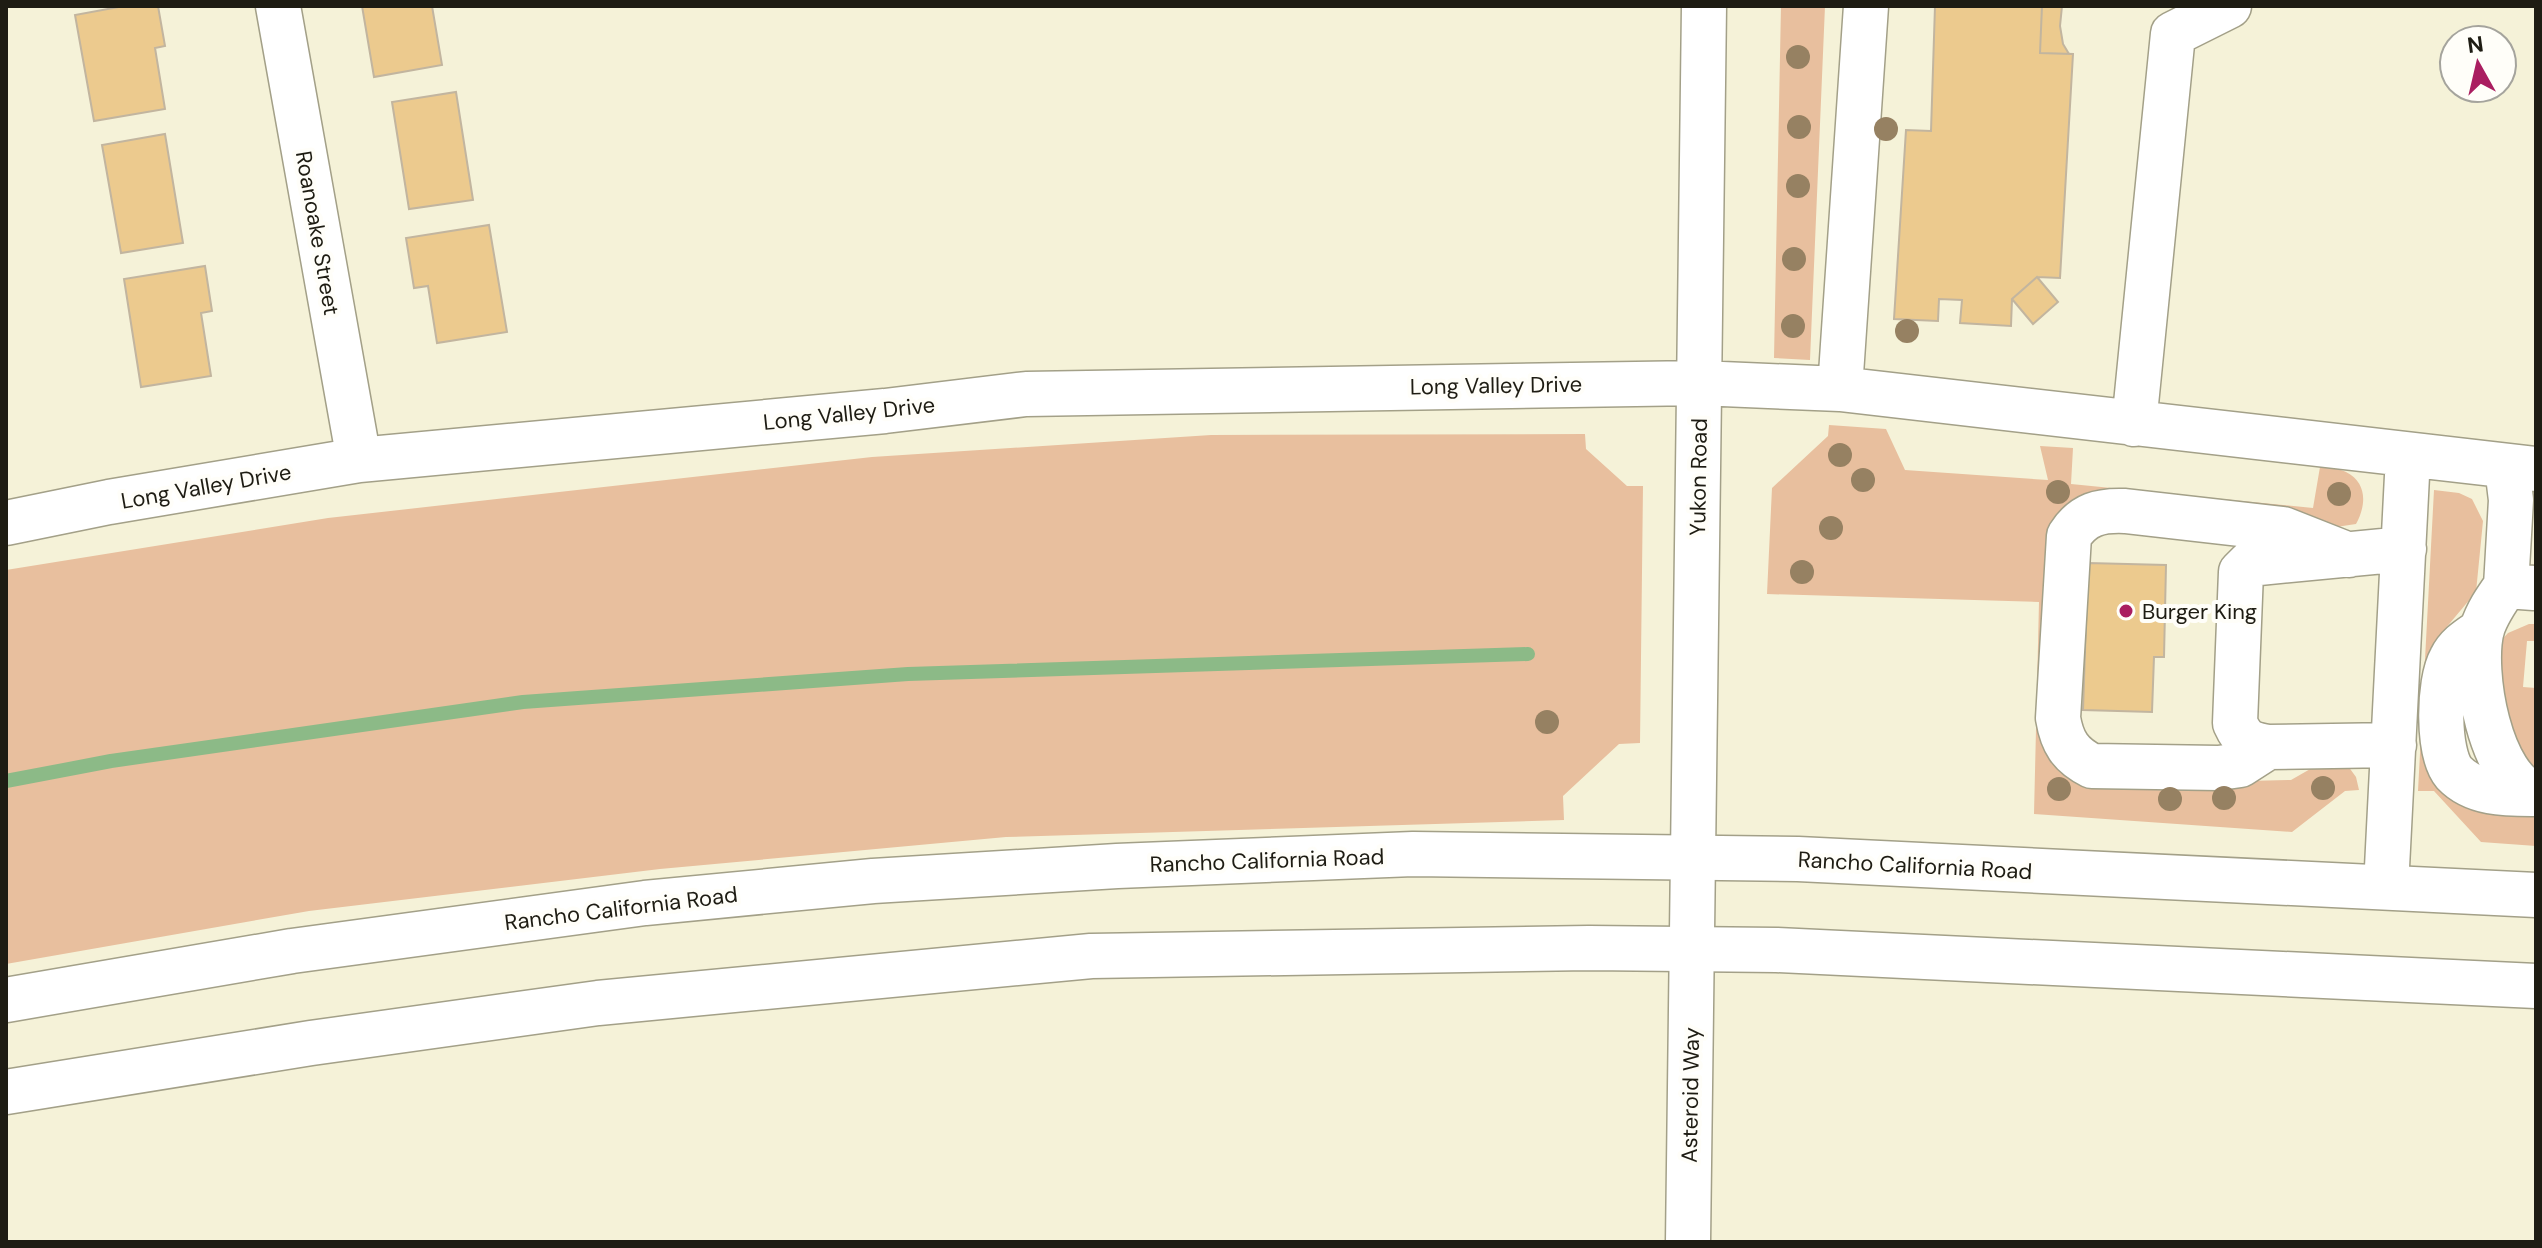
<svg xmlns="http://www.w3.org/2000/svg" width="2542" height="1248" viewBox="0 0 2542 1248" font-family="'DM Sans',sans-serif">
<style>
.green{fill:#e8bf9e}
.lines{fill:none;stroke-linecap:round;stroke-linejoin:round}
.stream{stroke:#8cba87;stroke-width:14}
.building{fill:#ecca8e;stroke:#c2b59f;stroke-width:2}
.minor-casing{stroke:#a3a088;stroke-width:47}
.major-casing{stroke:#a3a088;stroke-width:47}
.minor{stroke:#fff;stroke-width:44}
.major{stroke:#fff;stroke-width:44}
.tree{fill:#968162}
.poi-dot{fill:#aa1e60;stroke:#fffef9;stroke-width:3}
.labels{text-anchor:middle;stroke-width:8;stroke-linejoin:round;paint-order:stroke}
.street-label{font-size:22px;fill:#1e1c13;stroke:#fffef9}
.poi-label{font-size:22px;fill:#1e1c13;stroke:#fffef9;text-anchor:start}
</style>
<rect width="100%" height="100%" fill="#f5f2d8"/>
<!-- green -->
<path class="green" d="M1781,6H1825L1810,360L1774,358Z
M1829,425L1886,429L1905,470L2048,480L2040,446L2073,448L2071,484L2313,508L2320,467C2328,468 2339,468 2346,472C2368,483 2366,506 2356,524L2336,527L2080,500L2046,739L2122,784L2291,780L2312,768L2348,766L2356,777L2359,790L2345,791L2292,832L2034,814L2039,602L1767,594L1772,488L1828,436Z
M1585,434L1586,449L1627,486H1643L1640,743L1619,744L1563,796L1564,820L1006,837L660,869L309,911L6,964V570L328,518L872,457L1211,435Z
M2434,490L2459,493L2472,499L2483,521L2476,592L2445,629L2438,651L2428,747L2536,807V846L2481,842L2434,791H2418Z
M2529,624H2536V641H2527L2523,687L2536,688V778L2513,754L2494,648L2508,633Z"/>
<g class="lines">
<!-- stream -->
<path class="stream" d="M6,781L111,761L523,702L908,674L1528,654"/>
</g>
<!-- building -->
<path class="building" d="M124,6H158L165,46L155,48L165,109L94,121L75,15Z
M362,6H432L442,65L374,77Z
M1935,6H2042L2040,53L2073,54L2060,278L2037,277L2012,299L2011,326L1960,323L1962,300L1939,299L1938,321L1894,319L1906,130L1931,131Z
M2042,6H2062L2060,26L2063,44L2069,54L2040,53Z
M456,92L473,200L409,209L392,102Z
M165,134L183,243L121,253L102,145Z
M489,225L507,332L437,343L428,286L414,288L406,238Z
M205,266L212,311L201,313L211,376L141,387L124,279Z
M2037,277L2058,302L2033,324L2012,299Z
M2088,563L2166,565L2164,657H2154L2152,712L2083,710Z"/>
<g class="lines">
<!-- minor casing -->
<g class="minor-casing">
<path id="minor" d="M278,6L359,460
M1840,389L1866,6
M2134,424L2173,34L2229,6
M2507,467L2511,500L2506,586L2534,588
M6,523L109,502L359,460L885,411L1026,394L1699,383L1840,389L2536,469
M2506,586C2496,600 2487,613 2482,629C2471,671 2490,781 2536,794
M2482,630C2469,639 2458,645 2451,659C2438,682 2437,753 2454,773C2475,795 2508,794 2536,794
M2394,745L2268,747C2249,744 2243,741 2235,723L2241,572L2249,564L2404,549
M2268,747L2240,765L2219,768L2092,766C2070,755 2062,742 2058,718L2069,536C2083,514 2100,510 2125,511L2283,529L2349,555
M2386,887L2408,456
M1688,1242L1704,6"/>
</g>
<!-- major casing -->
<g class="major-casing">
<path id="major" d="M6,1000L292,951L645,903L873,881L1117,866L1413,854L1798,859L2536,895
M6,1092L311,1043L598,1003L1091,956L1589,948L1777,950L2536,986"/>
</g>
<!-- minor -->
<use href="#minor" class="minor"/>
<!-- major -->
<use href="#major" class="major"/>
</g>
<!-- trees -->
<g class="tree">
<circle cx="1798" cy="57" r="12"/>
<circle cx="1799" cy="127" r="12"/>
<circle cx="1886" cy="129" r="12"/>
<circle cx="1798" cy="186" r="12"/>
<circle cx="1794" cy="259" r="12"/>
<circle cx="1793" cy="326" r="12"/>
<circle cx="1907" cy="331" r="12"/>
<circle cx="1840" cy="455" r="12"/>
<circle cx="1863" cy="480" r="12"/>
<circle cx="2058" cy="492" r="12"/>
<circle cx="2339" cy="494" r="12"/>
<circle cx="1831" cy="528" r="12"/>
<circle cx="1802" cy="572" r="12"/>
<circle cx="1547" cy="722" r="12"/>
<circle cx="2323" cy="788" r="12"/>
<circle cx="2059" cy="789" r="12"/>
<circle cx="2224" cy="798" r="12"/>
<circle cx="2170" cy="799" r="12"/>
</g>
<!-- markers -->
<circle class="poi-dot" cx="2126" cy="611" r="8"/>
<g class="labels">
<!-- street labels -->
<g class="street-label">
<text transform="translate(318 233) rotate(80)" y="8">Roanoake Street</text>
<text transform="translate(1496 385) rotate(-1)" y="8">Long Valley Drive</text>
<text transform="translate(849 413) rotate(-6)" y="8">Long Valley Drive</text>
<text transform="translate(1698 477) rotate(-89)" y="8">Yukon Road</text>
<text transform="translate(206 486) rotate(-10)" y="8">Long Valley Drive</text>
<text transform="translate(1267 860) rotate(-2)" y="8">Rancho California Road</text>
<text transform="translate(1915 865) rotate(3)" y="8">Rancho California Road</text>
<text transform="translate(621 908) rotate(-7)" y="8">Rancho California Road</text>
<text transform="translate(1690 1095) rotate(-89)" y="8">Asteroid Way</text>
</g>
<!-- poi labels -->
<g class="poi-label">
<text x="2142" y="619">Burger King</text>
</g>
</g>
<!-- border -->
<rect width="2542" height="1248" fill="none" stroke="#1e1c13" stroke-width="16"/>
<!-- north arrow -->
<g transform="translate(2478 64) rotate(352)"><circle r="38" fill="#fffef9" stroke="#a5a49d" stroke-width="2"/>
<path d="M0-6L14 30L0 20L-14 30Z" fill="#aa1e60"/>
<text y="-12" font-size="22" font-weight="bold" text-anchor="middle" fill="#1e1c13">N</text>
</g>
</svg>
